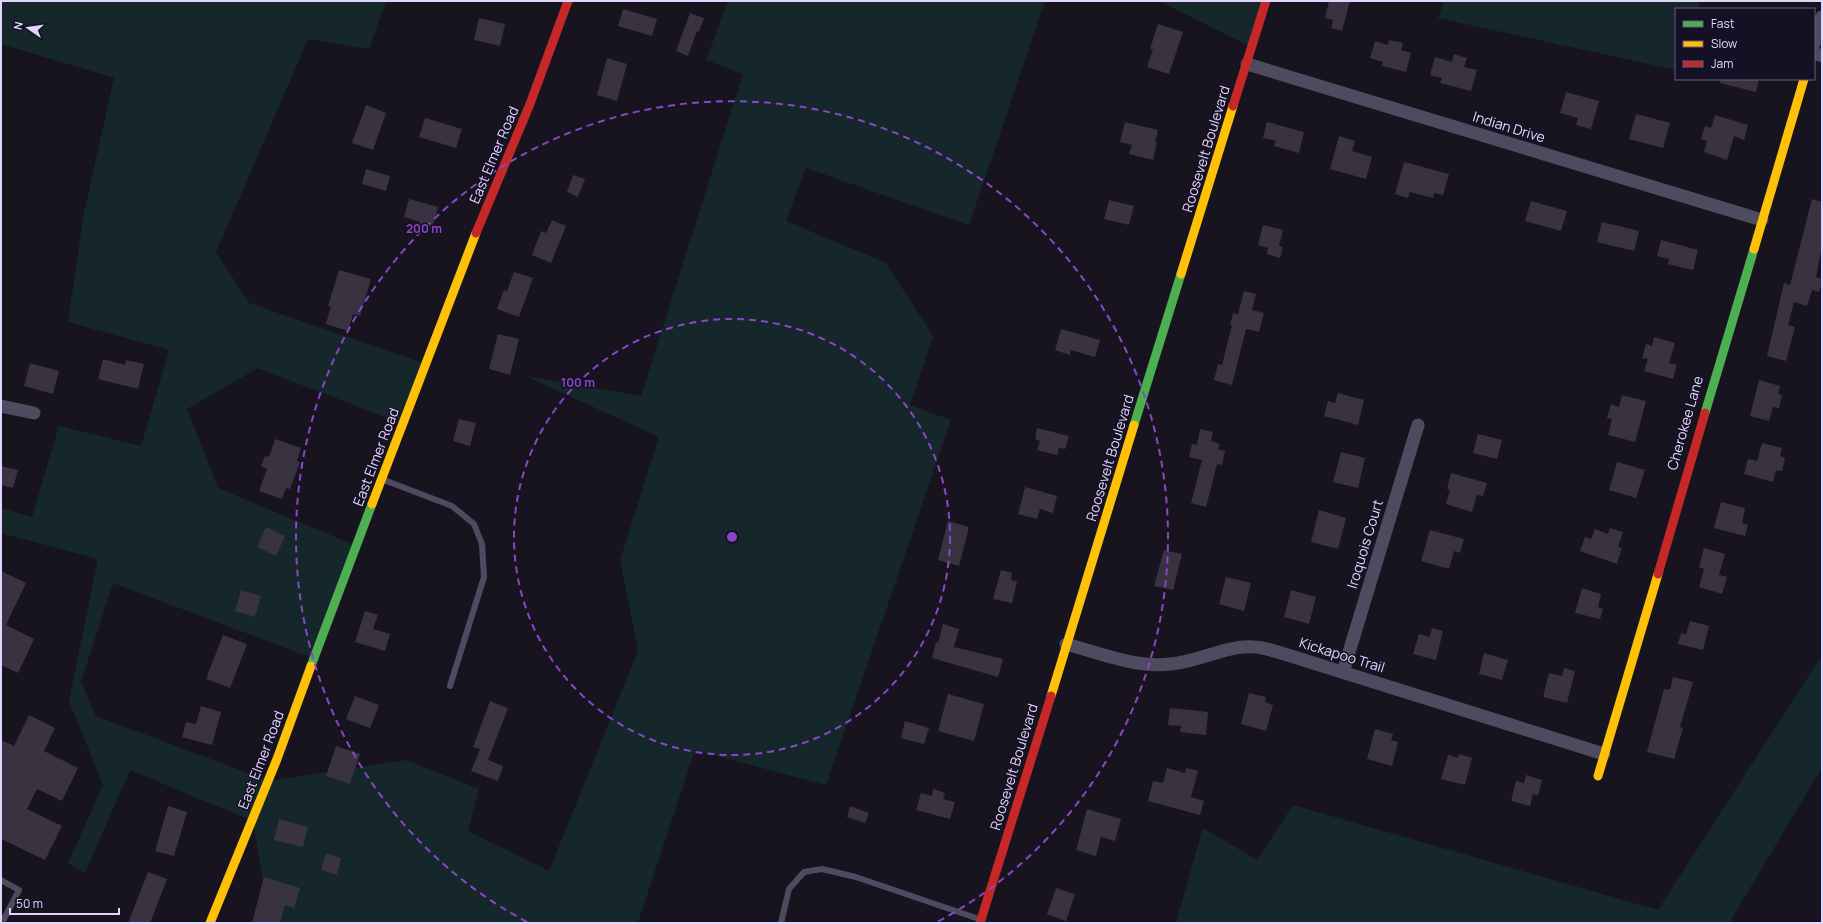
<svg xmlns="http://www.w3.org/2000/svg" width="1823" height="924" viewBox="0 0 1823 924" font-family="Manrope,sans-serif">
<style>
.green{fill:#15272b}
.building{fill:#383241}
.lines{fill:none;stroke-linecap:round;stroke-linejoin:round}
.lane{stroke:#4e4a60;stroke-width:6}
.street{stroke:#4e4a60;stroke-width:13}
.fast{stroke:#4caf50;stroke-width:9}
.slow{stroke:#ffc107;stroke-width:9}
.jam{stroke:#c62828;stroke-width:9}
.ring{fill:none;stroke:#8a46c8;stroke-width:2;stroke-dasharray:7 5}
.labels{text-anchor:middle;stroke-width:3;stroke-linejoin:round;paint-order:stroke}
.street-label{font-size:14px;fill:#e0d6fc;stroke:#161024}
.centre{fill:#8a46c8;stroke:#161024;stroke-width:2}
.ring-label{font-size:12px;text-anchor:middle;font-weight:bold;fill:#8a46c8;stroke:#161024;stroke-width:3;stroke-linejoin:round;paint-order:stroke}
</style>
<rect width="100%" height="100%" fill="#18141f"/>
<!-- green -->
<path class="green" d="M1,1H386L369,49L308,39L216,252L249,303L429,365L405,425L258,368L187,409L218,488L359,547L318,660L113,583L81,682L96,716L269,781L405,760L479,789L468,831L549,871L638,651L620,560L659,437L526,376L641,396L743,74L706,60L728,1H1045L969,225L806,168L786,221L886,263L933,336L910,405L951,420L826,785L695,750L638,922L641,923H270L253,821L130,770L85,873L68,863L103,785L69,701L98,559L1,533V508L32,517L59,426L141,446L169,350L68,322L83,218L114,78L1,44Z
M1159,1H1264L1251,47Z
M1444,1H1700L1698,9H1676V70L1438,18Z
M1822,655V768L1729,923H1176L1203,828L1257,860L1293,805L1658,910Z"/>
<!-- building -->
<path class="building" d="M1329,1H1350L1342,31L1331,28L1333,20L1325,18Z
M623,9L657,19L652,36L618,26Z
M690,13L704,18L699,32L697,31L688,56L676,51Z
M479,18L505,24L500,46L474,40Z
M1158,24L1183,32L1169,74L1147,67L1153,49H1150Z
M1389,40L1403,43L1401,50L1411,53L1406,72L1382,66L1383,62L1370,58L1375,41L1388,45Z
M1454,54L1467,58L1464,67L1477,70L1471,91L1440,83L1442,78L1430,75L1435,57L1452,62Z
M607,58L627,64L617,101L597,95Z
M1721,79H1759L1756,92L1720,83Z
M1566,92L1599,101L1591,129L1576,125L1578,118L1560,113Z
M366,105L386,113L373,150L352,143Z
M1636,114L1670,123L1663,148L1629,139Z
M1715,115L1748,125L1744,140L1734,136L1727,160L1704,152L1707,141L1701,139L1705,126L1711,128Z
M425,118L462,129L456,148L419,137Z
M1125,122L1158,130L1155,142H1157L1153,160L1129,154L1132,145L1120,142Z
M1267,122L1304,132L1299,153L1274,146L1276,141L1263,138Z
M1339,136L1355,141L1352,151L1372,157L1366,179L1330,169Z
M1404,162L1449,174L1443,195L1434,193L1433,198L1410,192L1408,198L1395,194Z
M366,169L390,176L386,191L362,184Z
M573,175L585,179L578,197L567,192Z
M409,199L438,207L432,228L419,225L420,222L404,217Z
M1812,199L1822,202V246L1816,277L1822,279V282L1819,292L1812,290L1807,306L1794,302L1788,325L1795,327L1786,361L1767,356L1784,283L1790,285Z
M1109,200L1134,206L1129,225L1104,219Z
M1531,201L1567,211L1561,231L1525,221Z
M552,220L566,226L551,263L532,255L541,231L546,233Z
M1602,222L1639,231L1634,251L1597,242Z
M1263,225L1283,230L1279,246L1283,247L1280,258L1267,254L1268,248L1258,245Z
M1661,240L1698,250L1693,270L1668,264L1669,259L1657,256Z
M339,270L371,279L360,316L353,314L348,331L326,324L331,306H328Z
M514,272L533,278L519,317L497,309L504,290L507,291Z
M1244,291L1256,294L1252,310L1264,313L1259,332L1246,329L1232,385L1214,380L1218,364L1222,365L1232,325H1230L1233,313L1238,314Z
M1061,329L1100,340L1095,357L1071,350L1070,355L1055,350Z
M498,334L519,339L510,375L489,369Z
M1654,337L1675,343L1669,363L1677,365L1673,379L1644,371L1648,359L1642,358L1646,344L1652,346Z
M103,359L125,365L126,360L144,364L138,389L98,379Z
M30,363L59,371L53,394L24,386Z
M1759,380L1780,386L1778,394L1782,395L1779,408L1773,407L1769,421L1750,416Z
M1338,393L1364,400L1358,425L1324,416L1328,401L1335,403Z
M1622,395L1646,401L1635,442L1608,435L1612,419L1607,418L1611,404L1619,407Z
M459,419L476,423L470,446L453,441Z
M1037,428L1069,436L1065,449L1059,448L1057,455L1037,450L1040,441L1035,439Z
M1200,429L1213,432L1211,441L1220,444L1218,449L1225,451L1222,465L1217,464L1206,507L1191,503L1202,460L1189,457L1192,444L1197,445Z
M1478,434L1502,440L1497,459L1473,453Z
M275,439L301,448L297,461L300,462L290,489L286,488L282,499L259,491L267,469L261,466L265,456L269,457Z
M1762,443L1782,448L1780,456L1785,458L1782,471L1776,470L1773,482L1744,474L1748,459L1757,461Z
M1341,452L1365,458L1358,488L1333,482Z
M1617,462L1645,470L1636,498L1609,490Z
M1,466L18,470L13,488L1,485Z
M1451,473L1487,483L1483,496L1477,495L1472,512L1446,504L1450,490L1447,489Z
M1025,487L1057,496L1053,513L1040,509L1037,519L1018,514Z
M1721,502L1745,508L1742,523L1748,525L1745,536L1714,528Z
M1319,510L1346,518L1338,549L1311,542Z
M948,521L969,527L959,566L938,560Z
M266,527L285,536L276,556L257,547Z
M1610,528L1623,532L1618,547L1622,548L1617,564L1580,551L1585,537L1591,539L1595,529L1608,534Z
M1430,530L1464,539L1460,553L1454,551L1449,569L1421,561Z
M1704,548L1725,554L1719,575L1727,577L1722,594L1699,587L1704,569L1699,567Z
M1164,550L1182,554L1173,590L1154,586Z
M1001,570L1012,573L1011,580L1017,581L1012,603L993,599Z
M1,571L26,583L6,625L34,639L18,673L1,665Z
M1226,577L1251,583L1244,611L1219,604Z
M1582,588L1601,594L1598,607L1603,609L1600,619L1575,613Z
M241,590L261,596L255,617L235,611Z
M1291,590L1316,597L1309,624L1284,617Z
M365,611L378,615L373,629L390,634L385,651L355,642Z
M1690,621L1709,626L1703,650L1678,644L1681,633L1686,634Z
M943,624L959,629L954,647L1003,659L998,677L932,658L936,642L938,643Z
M1432,628L1443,631L1436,660L1413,654L1419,634L1430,637Z
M223,635L247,644L230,688L206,679Z
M1484,653L1508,660L1502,680L1479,674Z
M1564,668L1575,671L1567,703L1543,697L1549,673L1562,676Z
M1673,677L1693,682L1680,727L1683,728L1674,759L1647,752L1664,689L1670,690Z
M1249,693L1266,697L1265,702L1273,705L1266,731L1241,724Z
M948,694L984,704L974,741L938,731Z
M355,696L379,705L370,728L346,719Z
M490,701L508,708L488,760L503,766L498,781L471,771L480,749L473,747Z
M201,706L221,712L212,745L182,737L186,722L196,724Z
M1170,708L1208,712L1206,735L1180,732L1181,726L1168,725Z
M29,715L55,728L44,751L78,768L62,801L37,789L27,809L62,826L45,860L1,839V740L14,746Z
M905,721L929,728L924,744L901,738Z
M1375,729L1393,734L1391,740L1398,742L1392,766L1367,759Z
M336,746L360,754L350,784L326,776Z
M1459,754L1472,758L1465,785L1441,779L1448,755L1458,758Z
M1167,768L1185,773L1186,768L1198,771L1191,797L1204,801L1200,815L1148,801L1153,781L1163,783Z
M1526,775L1542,780L1538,796L1533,794L1530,806L1511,801L1516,781L1524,783Z
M933,789L945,793L943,799L955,802L950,819L916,810L921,793L932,796Z
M168,806L187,812L174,856L155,851Z
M850,806L869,813L865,823L847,817Z
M1087,809L1121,819L1115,841L1101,837L1096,856L1076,850Z
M279,819L308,827L303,847L274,840Z
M326,853L341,858L337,875L321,870Z
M148,872L167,879L150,923H128Z
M264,877L300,888L294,908L285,905L280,923H252Z
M1056,888L1075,894L1066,921L1047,914Z"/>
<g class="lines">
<!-- lane -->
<path class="lane" d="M384,480L452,506L474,524L482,544L484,577L450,686
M1,880L19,890L4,919L1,918
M781,923L789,889L804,872L822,869L856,877L979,919"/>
<!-- street -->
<path class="street" d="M1814,44L1822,17
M1814,53L1822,56
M1247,64L1762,220
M1,406L34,413
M1066,644C1100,653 1135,668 1171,664C1199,662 1225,645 1254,647C1262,647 1270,650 1278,652L1604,754
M1343,672L1418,425"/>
<!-- fast -->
<path class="fast" d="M1705,413L1754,249
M1134,425L1181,274
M311,666L372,504"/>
<!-- slow -->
<path class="slow" d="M1754,249L1804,79
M1181,274L1233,106
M372,504L476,233
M1051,696L1134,425
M1598,776L1658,574
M210,923L277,759L311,666"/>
<!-- jam -->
<path class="jam" d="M1233,106L1266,1
M476,233L530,104L568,1
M1658,574L1705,413
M980,923L1051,696"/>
</g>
<!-- distance rings -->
<g class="ring">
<circle cx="732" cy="537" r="218"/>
<path d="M527 922A436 436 0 1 1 937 922"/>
</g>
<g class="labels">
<!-- street labels -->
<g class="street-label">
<text transform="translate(1509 127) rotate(17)" y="5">Indian Drive</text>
<text transform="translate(1206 149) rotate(-73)" y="5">Roosevelt Boulevard</text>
<text transform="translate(494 155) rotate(-67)" y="5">East Elmer Road</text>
<text transform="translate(1685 423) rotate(-74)" y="5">Cherokee Lane</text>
<text transform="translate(376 457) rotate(-69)" y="5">East Elmer Road</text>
<text transform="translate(1110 458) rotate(-73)" y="5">Roosevelt Boulevard</text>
<text transform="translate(1365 544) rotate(-73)" y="5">Iroquois Court</text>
<text transform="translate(1342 655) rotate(17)" y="5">Kickapoo Trail</text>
<text transform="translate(261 760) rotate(-69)" y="5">East Elmer Road</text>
<text transform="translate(1014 767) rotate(-73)" y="5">Roosevelt Boulevard</text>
</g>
</g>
<circle cx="732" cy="537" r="6" class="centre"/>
<g class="ring-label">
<text x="424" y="233">200 m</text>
<text x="578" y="387">100 m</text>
</g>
<!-- border -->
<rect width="1823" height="924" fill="none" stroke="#e0d6fc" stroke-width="4"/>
<!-- legend -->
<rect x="1675" y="8" width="140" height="72" fill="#161024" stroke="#675f7a"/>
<rect x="1683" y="21" width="20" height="6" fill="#4caf50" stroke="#675f7a"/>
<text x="1711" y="28" font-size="12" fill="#e0d6fc">Fast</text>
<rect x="1683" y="41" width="20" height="6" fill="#ffc107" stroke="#675f7a"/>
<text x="1711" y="48" font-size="12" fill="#e0d6fc">Slow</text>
<rect x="1683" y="61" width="20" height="6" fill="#c62828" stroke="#675f7a"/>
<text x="1711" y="68" font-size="12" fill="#e0d6fc">Jam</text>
<!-- north arrow -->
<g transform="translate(28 28) rotate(283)" stroke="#161024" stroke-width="3" paint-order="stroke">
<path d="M0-3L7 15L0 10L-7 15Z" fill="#e0d6fc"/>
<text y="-6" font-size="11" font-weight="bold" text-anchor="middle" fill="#e0d6fc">N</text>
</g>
<!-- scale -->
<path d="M10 908v6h109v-6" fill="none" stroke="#e0d6fc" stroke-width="2"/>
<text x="16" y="908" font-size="12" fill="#e0d6fc" stroke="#161024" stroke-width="3" paint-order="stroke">50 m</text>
</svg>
